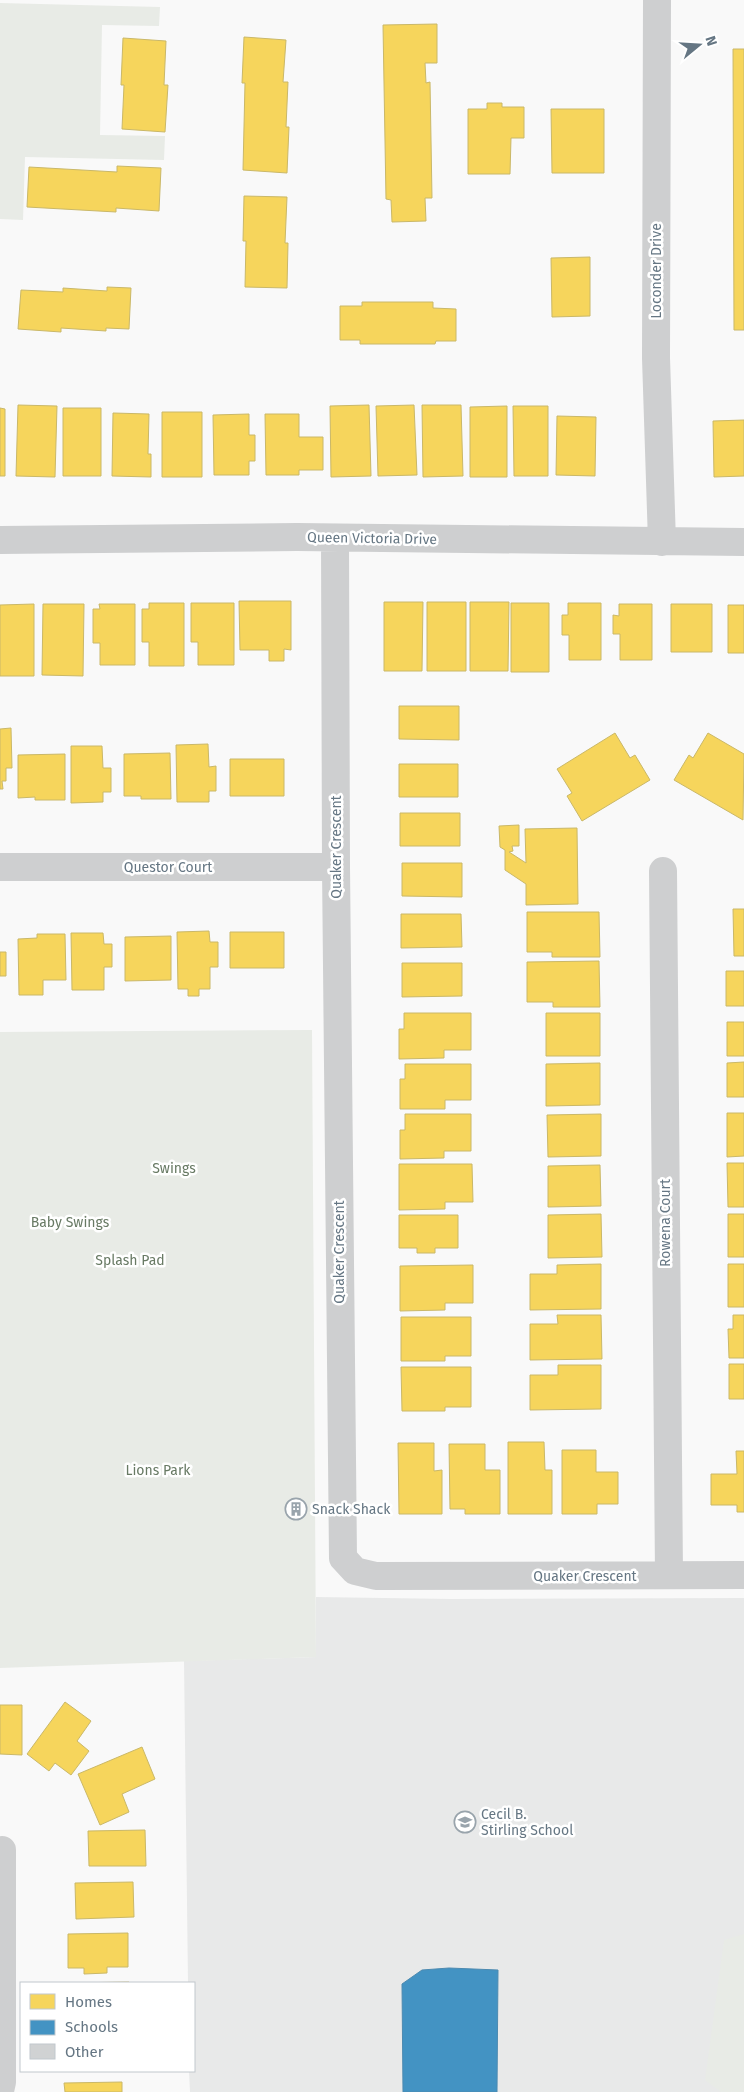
<svg xmlns="http://www.w3.org/2000/svg" width="744" height="2092" viewBox="0 0 744 2092" font-family="'Fira Sans',sans-serif">
<style>
.built{fill:#e8e9e9}
.green{fill:#e8ebe6}
.homes{fill:#f6d55c;stroke:#cab868}
.schools{fill:#4393c3;stroke:#4d8ab0}
.building{fill:#d0d2d3;stroke:#e8e8e8}
.lines{fill:none;stroke-linecap:round;stroke-linejoin:round}
.minor{stroke:#cecfd0;stroke-width:28}
.labels{text-anchor:middle;stroke-width:5;stroke-linejoin:round;paint-order:stroke}
.street-label{font-size:14px;fill:#657683;stroke:#fff}
.park-label{font-size:14px;fill:#687a64;stroke:#fff}
.poi-label{font-size:14px;fill:#657683;stroke:#fff;text-anchor:start}
</style>
<rect width="100%" height="100%" fill="#f9f9f9"/>
<!-- built -->
<path class="built" d="M316,1597L451,1599L744,1598V2092H190L189,2071H194V1983H188L184,1661L316,1657Z"/>
<!-- green -->
<path class="green" d="M0,3L160,7L159,26L102,25L100,135L165,136L164,160L25,157L23,220L0,219Z
M312,1030L316,1657L0,1668V1032Z
M744,1934V2092H721L705,2080L724,1940Z"/>
<!-- homes -->
<path class="homes" d="M437,24V63H425L426,83L430,82L432,198H425L426,221L392,222L391,200L386,199L383,25Z
M244,37L286,40L283,82H288L286,127H289L287,173L243,170L245,83H242Z
M123,38L166,41L164,85H168L165,132L122,129L124,85H121Z
M733,49H744V330H734Z
M487,103H502V107H524V138H511L510,174H468V109H487Z
M551,109H604V173H552Z
M117,166L161,168L159,211L116,208V212L27,207L29,167L117,172Z
M244,196L287,197L285,243H288L287,288L245,287L246,241H243Z
M590,257V316L552,317L551,258Z
M107,287L131,288L129,329L106,328V331L61,328V332L18,329L21,290L63,292V288L107,291Z
M362,302H433V308L456,309V341H436L435,344H360V340H340V306H362Z
M18,405L57,406L55,477L16,476Z
M369,405L371,476L331,477L330,406Z
M414,405L417,475L378,476L376,406Z
M422,405H461L463,476L423,477Z
M507,406V477H470V407Z
M513,406H548V476H514Z
M0,408L5,409V476H0Z
M63,408H101V476H63Z
M162,412H202V477H162Z
M113,413L149,414L148,454H151V477L112,476Z
M249,414V435H255V461H249V475H214L213,415Z
M265,414H299V437H323V470H299V475H266Z
M557,416L596,417L595,476L556,475Z
M744,420V476L714,477L713,421Z
M239,601H291V650L284,649V661H269V650H240Z
M384,602H423L422,671H384Z
M427,602H466V671H427Z
M470,602H509L508,671H470Z
M149,603H184V666H149V642H142V609H149Z
M191,603H234V665H198V642H191Z
M511,603H549V672H511Z
M568,603H601V660H569V635H562V615H568Z
M34,604V676H0V605Z
M43,604H84L83,676L42,675Z
M99,604H135V665H100V643H93V609H100Z
M619,604H652V660H620V634H613V615L619,616Z
M671,604H712V652H671Z
M728,605H744V653H728Z
M399,706H459V740L399,739Z
M11,728L12,768H6V781H2L3,789H0V729Z
M615,733L630,758L635,755L650,780L582,821L567,796L572,793L557,769Z
M708,733L744,754L743,820L674,780L689,755L693,758Z
M208,744L209,767L216,766V791H209V802H177L176,745Z
M71,746H102L103,768H111V792H103V802L71,803Z
M170,753L171,799H141V796H124V754Z
M65,754V800H35V797L18,798V755Z
M230,759H284V796H230Z
M399,764H458V797H399Z
M400,813H460V846H400Z
M519,825V846H512L513,851L509,852L526,863L525,829L577,828L578,904L526,905V884L505,870V850L500,847L499,826Z
M402,863H462V897L402,896Z
M733,909H744V956H734Z
M527,912H599L600,957H552V952H527Z
M401,914H461L462,947L401,948Z
M209,931L210,942H218V967H210V989H199V996H188V989H178L177,932Z
M230,932H284V968H230Z
M71,933H103L104,944H112V967H104V990H72Z
M37,934H65L66,980H43V995H19L18,939L37,938Z
M171,936V980L125,981V937Z
M0,952H6V976H0Z
M599,961L600,1007H553V1002H527V962Z
M402,963H462V996L402,997Z
M726,971H744V1006H726Z
M404,1013H471V1050H444V1058L399,1059V1029H404Z
M546,1013H600V1056H546Z
M727,1022H744V1056H727Z
M744,1062V1097H727V1063Z
M600,1063V1105L546,1106V1064Z
M405,1064H471V1100H445V1109H400V1079H405Z
M727,1113H744V1156L727,1157Z
M405,1114H471V1151H444V1158L400,1159V1130H405Z
M601,1114V1156L548,1157L547,1115Z
M727,1163H744V1207H728Z
M399,1164H472L473,1202H445V1209L399,1210Z
M600,1165L601,1206L548,1207V1166Z
M601,1214L602,1257L548,1258V1215Z
M728,1214H744V1257H728Z
M399,1215H458V1248H435V1253H417V1248H399Z
M601,1264V1309L530,1310V1274H557V1265Z
M728,1264H744V1307H728Z
M473,1265V1303H445V1310L400,1311V1266Z
M557,1315H601L602,1359L530,1360V1324H558Z
M733,1315H744V1358H729L728,1329H733Z
M401,1317H471V1356H445V1361H401Z
M729,1364H744V1399H729Z
M558,1365H601V1409L530,1410V1375H558Z
M401,1367H471V1407H445V1411H402Z
M508,1442H544L545,1470H552V1514H508Z
M398,1443H434V1471L442,1470V1514H399Z
M449,1444H485V1470H500V1514H465V1509H450Z
M562,1450H596V1472H618V1504H597V1514H562Z
M736,1451H744V1512H737V1505H711V1474H737Z
M65,1702L91,1721L77,1741L89,1751L71,1775L55,1763L49,1771L27,1754Z
M0,1705H22V1755L0,1754Z
M142,1747L155,1779L122,1794L129,1812L100,1825L78,1774Z
M145,1830L146,1866H89L88,1831Z
M133,1882L134,1917L76,1919L75,1883Z
M128,1933V1967H107V1973L84,1974V1968H68V1934Z
M129,1982V1983H68Z
M122,2082V2092H65L64,2083Z"/>
<!-- schools -->
<path class="schools" d="M449,1968L498,1970L497,2092H403L402,1984L422,1970Z"/>
<!-- building -->
<path class="building" d="M287,1503H304V1515H287Z"/>
<g class="lines">
<!-- minor -->
<path class="minor" d="M657,0L656,358L662,542
M335,538L336,867L343,1558L355,1571L376,1576L744,1575
M0,540L297,537L744,542
M0,867H336
M663,871L669,1575
M0,2091L2,2082V1850"/>
</g>
<!-- icons -->
<defs>
<g id="building-ring" transform="scale(1.125)"><circle r="9.5" fill="#fff" stroke="#99a4ac" stroke-width="1.5"/><path d="M-4-6H4V6H1V3H-1V6H-4ZM-2.5-4.3h1.7v1.8h-1.7ZM.8-4.3h1.7v1.8H.8ZM-2.5-1h1.7V.8h-1.7ZM.8-1h1.7V.8H.8Z" fill="#99a4ac"/></g>
<g id="school-ring" transform="scale(1.125)"><circle r="9.5" fill="#fff" stroke="#99a4ac" stroke-width="1.5"/><path d="M0-5L7-2L0 1L-7-2ZM-4 1L0 2.5L4 1V4Q0 6-4 4Z" fill="#99a4ac"/></g>
</defs>
<g fill-rule="evenodd">
<use href="#building-ring" x="296" y="1509"/>
<use href="#school-ring" x="465" y="1822"/>
</g>
<g class="labels">
<!-- street labels -->
<g class="street-label">
<text transform="translate(656 271) rotate(-90)" y="5">Loconder Drive</text>
<text transform="translate(372 538) rotate(1)" y="5">Queen Victoria Drive</text>
<text transform="translate(336 847) rotate(-90)" y="5">Quaker Crescent</text>
<text x="168" y="872">Questor Court</text>
<text transform="translate(665 1223) rotate(-90)" y="5">Rowena Court</text>
<text transform="translate(339 1252) rotate(-90)" y="5">Quaker Crescent</text>
<text x="585" y="1581">Quaker Crescent</text>
</g>
<!-- park labels -->
<g class="park-label">
<text x="174" y="1173">Swings</text>
<text x="70" y="1227">Baby Swings</text>
<text x="130" y="1265">Splash Pad</text>
<text x="158" y="1475">Lions Park</text>
</g>
<!-- poi labels -->
<g class="poi-label">
<text x="312" y="1514">Snack Shack</text>
<text x="481" y="1819">Cecil B.<tspan x="481" dy="16">Stirling School</tspan></text>
</g>
</g>
<!-- legend -->
<rect x="20" y="1982" width="175" height="90" fill="#ffffff" stroke="#c1c8cd"/>
<rect x="30" y="1994" width="25" height="15" fill="#f6d55c" stroke="#c1c8cd"/>
<text x="65" y="2007" font-size="15" fill="#657683">Homes</text>
<rect x="30" y="2020" width="25" height="15" fill="#4393c3" stroke="#c1c8cd"/>
<text x="65" y="2032" font-size="15" fill="#657683">Schools</text>
<rect x="30" y="2044" width="25" height="15" fill="#d0d2d3" stroke="#c1c8cd"/>
<text x="65" y="2057" font-size="15" fill="#657683">Other</text>
<!-- north arrow -->
<g transform="translate(699 45) rotate(72)" stroke="#ffffff" stroke-width="4" paint-order="stroke">
<path d="M0-4L9 19L0 12L-9 19Z" fill="#657683"/>
<text y="-8" font-size="14" font-weight="bold" text-anchor="middle" fill="#657683">N</text>
</g>
</svg>
